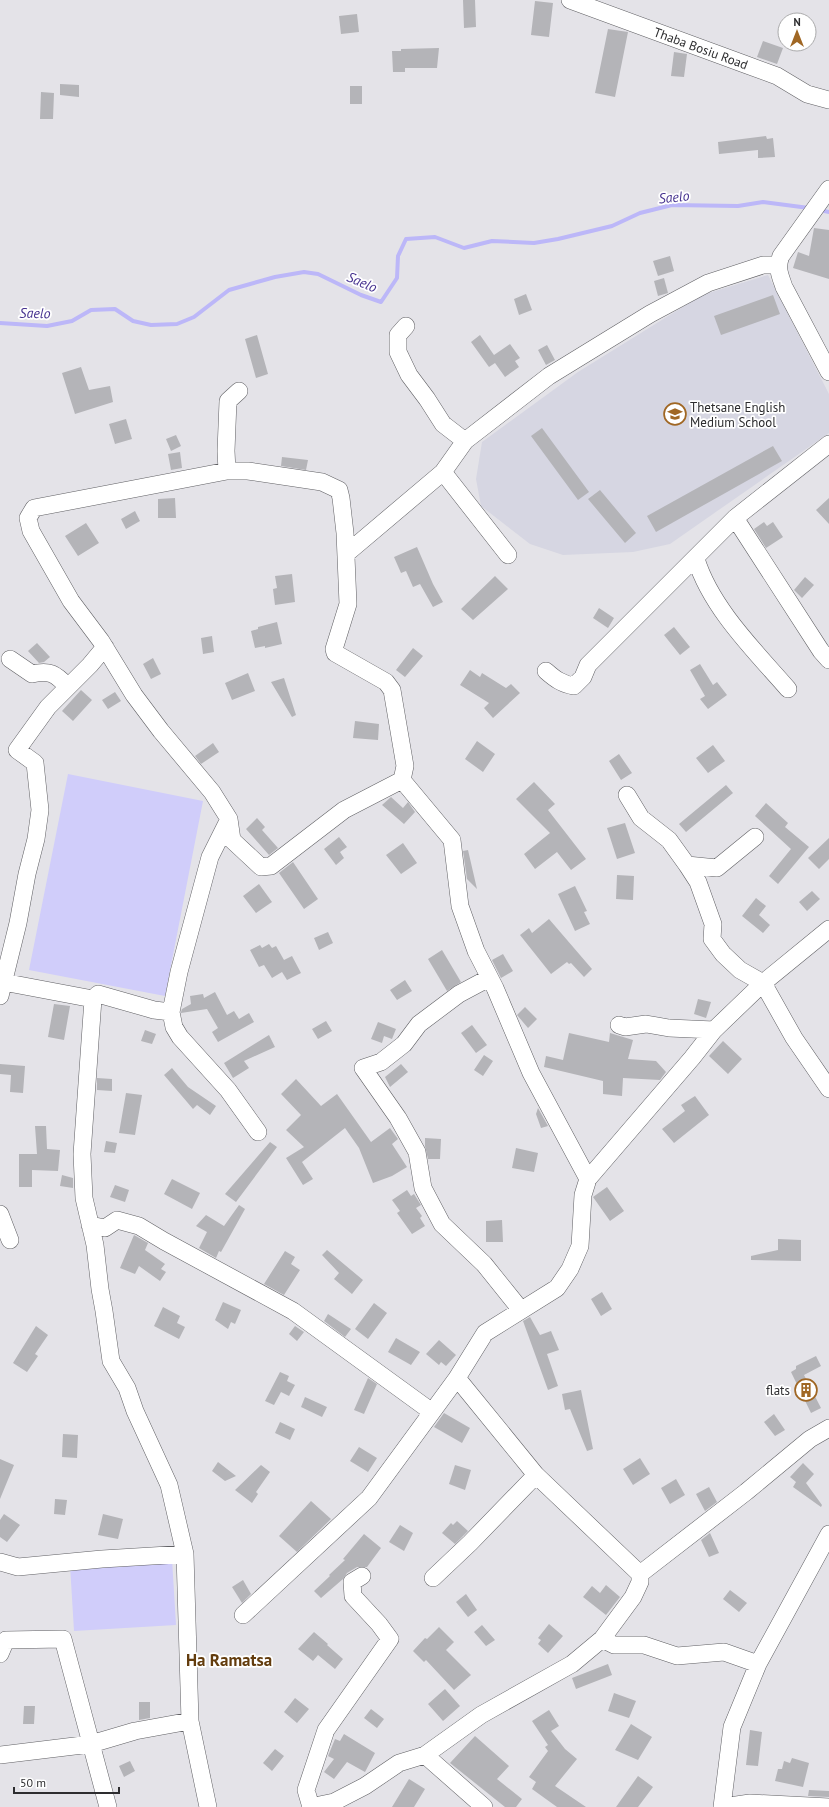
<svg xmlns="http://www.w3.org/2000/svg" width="829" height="1807" viewBox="0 0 829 1807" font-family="'PT Sans',sans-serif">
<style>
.built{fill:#d6d6e2}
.green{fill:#d0cdfa}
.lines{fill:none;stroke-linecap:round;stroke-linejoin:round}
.stream{stroke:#bcb7f8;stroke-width:4}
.building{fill:#b4b4b8}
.minor-casing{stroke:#606064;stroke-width:18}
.minor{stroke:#fff;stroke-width:17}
.labels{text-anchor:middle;stroke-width:3.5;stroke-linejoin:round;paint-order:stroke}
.street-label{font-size:13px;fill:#2d2d2f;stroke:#fff}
.poi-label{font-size:13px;fill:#2d2d2f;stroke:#fff;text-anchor:start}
.water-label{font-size:14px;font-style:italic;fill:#483490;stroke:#fff}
.district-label{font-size:17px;font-weight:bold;fill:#633c0d;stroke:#fff}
</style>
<rect width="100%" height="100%" fill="#e4e3e8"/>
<!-- built -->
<path class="built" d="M768,275L829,394V433L670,544L633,552L563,555L530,544L481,506L476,479L482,442L578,372L702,295Z"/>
<!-- green -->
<path class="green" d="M68,774L203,801L165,996L29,970Z
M172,1559L176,1625L74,1631L70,1565Z"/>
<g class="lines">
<!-- stream -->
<path class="stream" d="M820,210L829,212
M0,323L47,326L72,321L91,310L115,309L133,321L151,325L177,324L194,317L229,290L275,277L304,272L318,274L361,295L381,302L397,278L398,256L406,239L435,237L464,248L492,241L534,243L558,239L612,226L640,213L672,205L738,206L763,202L809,208"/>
</g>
<!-- building -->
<path class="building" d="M463,0H475L476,27L464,28Z
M535,1L553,3L549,37L531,35Z
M357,14L359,32L341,34L339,16Z
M608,29L628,32L615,97L595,93Z
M763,41L783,48L777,64L757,57Z
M439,48L437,68H405V72H393L392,51H401V49Z
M674,52L687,54L684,77L671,76Z
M60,84L79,85V97L60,95Z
M350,86H362V104H350Z
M41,92L54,93L53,119H40Z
M766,136L767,139L773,138L775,157L758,158V150L719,154L718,142Z
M814,228L829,230V279L793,268L798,252L809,256Z
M670,256L674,271L658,276L653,261Z
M664,278L668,293L658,296L654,281Z
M526,294L532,310L519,315L514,299Z
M773,295L780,314L721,335L714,316Z
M257,335L268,374L256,378L245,339Z
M480,335L494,355L510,344L520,358L515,361L519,367L505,377L495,363L489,367L471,342Z
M547,345L555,360L546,365L538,350Z
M81,367L89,390L110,386L113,402L75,414L62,373Z
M126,419L132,439L115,444L109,424Z
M542,428L589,492L578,500L531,436Z
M176,435L181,446L171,451L166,439Z
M773,446L782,461L656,532L647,516Z
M180,452L182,468L171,470L168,454Z
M282,457L308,460L306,470L281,466Z
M600,490L636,533L625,543L588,499Z
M175,498L176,518H158V499Z
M829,498V524L816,510Z
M135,511L140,521L126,529L121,519Z
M764,522L767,526L773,522L783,537L766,548L754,529Z
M86,523L99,543L78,556L65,536Z
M417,547L433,584L443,602L433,607L420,584L413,587L406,571L401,573L394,557Z
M292,574L295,602L275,605L273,589L277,588L275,576Z
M495,576L508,589L473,620L461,609Z
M805,577L814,585L802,598L794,590Z
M599,608L614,618L608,628L593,618Z
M277,622L282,644L265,648V646L255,648L251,631L258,629V627Z
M674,627L690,647L680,655L664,635Z
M212,636L214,652L203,654L201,638Z
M37,643L50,657L44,662L39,663L28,651Z
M413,648L423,656L405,677L396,670Z
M153,658L161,674L151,679L143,664Z
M700,664L713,685L717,682L727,695L708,709L700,699L705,696L690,670Z
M470,670L480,677L482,673L506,688L511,684L520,693L493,718L484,708L489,703L460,685Z
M248,673L255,691L232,700L225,683Z
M284,678L296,715L292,717L271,682Z
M81,690L92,700L73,721L62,711Z
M115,692L121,701L108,709L102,700Z
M355,721L379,724L378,740L353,738Z
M477,741L495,754L483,772L465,759Z
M213,743L219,752L201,764L195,756Z
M713,745L725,761L708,773L696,758Z
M619,754L632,773L621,780L609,761Z
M534,782L555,804L548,810L586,859L571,870L557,852L535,869L524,854L550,833L516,799Z
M726,785L733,793L686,832L679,824Z
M391,797L403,808L408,802L415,812L404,824L382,805Z
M766,803L788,823L785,827L809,847L778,884L769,876L791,849L755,816Z
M257,818L265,827L262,830L278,848L269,855L246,829Z
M625,823L635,853L617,859L607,828Z
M339,837L347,847L340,852L344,858L336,865L324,849Z
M829,838V859L819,869L808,858Z
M403,843L417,863L401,874L386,855Z
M468,850L477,889L467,879L463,851Z
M293,862L318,899L304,909L279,873Z
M617,875L634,876L633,900L616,899Z
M259,884L272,902L256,913L243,896Z
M575,886L587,911L584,912L590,924L575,931L558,894Z
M812,891L820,899L807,911L799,902Z
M756,898L766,906L759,915L770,925L763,933L742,916Z
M549,919L592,969L584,977L571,963L569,964L567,962L551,974L520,935L529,928L532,933Z
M328,932L333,943L319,950L314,938Z
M269,944L272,948L276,946L284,960L292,956L301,973L287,980L282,972L272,978L264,965L259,967L250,950L260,945L262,948Z
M442,950L461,982L447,991L428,959Z
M503,954L513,971L501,978L492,960Z
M405,980L412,991L397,1000L390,990Z
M215,992L227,1015L234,1011L239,1019L249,1013L254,1022L218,1042L212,1032L218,1028L207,1009L181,1013V1012L182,1009L191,1004L190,996L203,994L204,998Z
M698,999L711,1002L706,1018L694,1014Z
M54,1004L70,1006L64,1040L48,1037Z
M525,1007L537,1019L528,1028L517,1015Z
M326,1021L332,1031L318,1039L312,1029Z
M378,1022L396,1029L392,1039L384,1036L382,1043L371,1039Z
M472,1025L487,1045L476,1053L461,1033Z
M145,1030L156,1034L152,1044L141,1041Z
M569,1033L609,1042L610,1033L633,1040L628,1059L656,1061L666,1072L660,1080L623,1078L622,1096L603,1094V1081L544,1067L546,1056L563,1060Z
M269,1035L275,1047L244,1061L249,1068L233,1078L224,1063Z
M723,1041L742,1059L728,1074L709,1056Z
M484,1055L493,1061L483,1076L474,1070Z
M0,1064L25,1066L23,1093L10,1092L11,1075L0,1074Z
M401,1064L408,1072L390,1087L385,1077Z
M172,1068L188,1087L216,1106L210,1115L197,1105L193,1109L164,1075Z
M97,1078L112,1079V1091L97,1090Z
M296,1079L321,1106L337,1094L371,1142L390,1128L398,1139L392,1144L407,1167L392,1176L373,1183L359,1148L345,1128L302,1162L313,1179L303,1185L286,1158L304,1147L286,1130L301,1115L281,1094Z
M126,1093L142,1095L135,1135L119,1133Z
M695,1096L709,1115L674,1143L662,1129L685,1111L681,1105Z
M538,1108L548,1126L541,1128L536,1114Z
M35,1126H46L47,1149L60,1150L58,1171L32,1170V1187H19V1154H37Z
M425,1138L441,1139L440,1159H428L425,1146Z
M106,1141L117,1143L115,1153L104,1152Z
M270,1142L277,1147L236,1202L225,1194Z
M516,1148L538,1153L534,1172L512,1168Z
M62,1175L73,1178V1188L60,1186Z
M172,1179L200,1193L192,1209L164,1194Z
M115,1185L129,1190L125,1202L110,1197Z
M607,1187L624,1211L610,1221L593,1197Z
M407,1190L411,1196L414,1194L421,1205L416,1208L422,1216L420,1218L425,1226L412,1234L397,1213L400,1211L392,1200Z
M239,1205L245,1209L221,1252L219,1251L216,1258L199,1248L207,1232L196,1226L206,1215L224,1226Z
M502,1220L503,1242H486V1221Z
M134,1235L148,1243L145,1250L165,1264L161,1269L166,1272L160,1281L139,1266L135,1274L120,1268Z
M778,1239L801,1240V1261L751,1260V1256L778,1250Z
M327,1250L363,1280L352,1294L334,1279L339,1273L322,1255Z
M285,1251L295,1257L291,1264L300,1270L284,1295L264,1284Z
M602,1292L612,1309L601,1316L591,1299Z
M223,1302L241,1310L235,1324L231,1322L228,1329L215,1320Z
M374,1303L387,1313L368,1339L355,1329Z
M163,1307L180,1316L177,1323L185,1327L179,1339L154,1326Z
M328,1314L351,1329L345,1337L324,1321Z
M530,1317L540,1335L551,1331L559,1350L547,1354L558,1386L548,1390L523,1321Z
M36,1326L48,1335L35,1354L38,1356L27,1372L13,1363Z
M295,1326L304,1332L297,1341L289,1334Z
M396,1338L420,1352L411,1365L388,1352Z
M439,1340L456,1355L446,1366L441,1362L439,1365L426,1354Z
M816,1356L821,1366L804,1375L821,1408L811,1413L791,1372L796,1369V1366Z
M280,1372L289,1376L287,1381L295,1385L289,1396L281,1392L274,1405L265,1401Z
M368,1378L377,1384L364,1414L354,1410Z
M581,1390L593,1449L587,1451L570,1409L565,1410L562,1394Z
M305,1397L327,1407L322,1417L301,1407Z
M444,1413L470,1428L462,1443L434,1427Z
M774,1414L785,1430L775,1436L764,1422Z
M280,1422L295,1429L290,1440L275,1433Z
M63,1434L78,1435L77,1458L62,1457Z
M359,1447L377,1458L368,1472L350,1461Z
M640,1458L650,1474L633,1485L623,1469Z
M0,1459L14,1465L0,1499Z
M218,1462L236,1476L225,1481L212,1471Z
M803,1463L814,1474L806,1483L822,1505L821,1507L793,1487L796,1482L790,1477Z
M261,1465L270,1472L256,1492L258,1494L252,1503L235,1490Z
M455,1465L471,1470L465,1490L449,1484Z
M676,1479L685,1495L670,1504L661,1488Z
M709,1487L717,1502L705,1511L696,1494Z
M55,1499L67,1500L65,1515L54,1514Z
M311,1501L331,1519L297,1552L279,1536Z
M4,1514L20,1525L7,1542L0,1537V1520Z
M103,1514L123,1519L118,1539L98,1535Z
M457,1521L468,1531L455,1544L442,1533L451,1523L453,1525Z
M400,1525L413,1533L404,1551L389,1542Z
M710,1533L719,1553L709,1557L701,1540Z
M364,1534L381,1548L367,1567H357L347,1573L343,1579L321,1598L314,1591L330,1576L329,1575L345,1560L343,1559Z
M243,1580L251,1594L242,1603L232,1587Z
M606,1585L620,1597L606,1615L583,1597L592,1586L600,1593Z
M730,1590L747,1603L739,1612L723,1599Z
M466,1594L477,1610L468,1617L456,1602Z
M549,1624L563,1636L548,1653L538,1644L541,1640L538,1638Z
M482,1625L495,1640L486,1646L474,1632Z
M439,1627L454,1642L446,1650L471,1675L454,1690L426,1660L424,1662L413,1651L425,1638L427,1639Z
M314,1632L328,1644L327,1645L343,1659L335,1669L318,1655L313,1661L298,1649Z
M608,1664L612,1675L576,1689L572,1678Z
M445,1689L460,1706L443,1721L428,1704Z
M614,1693L636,1701L629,1718L608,1711Z
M295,1698L309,1709L297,1723L284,1712Z
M139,1702H150V1718L139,1720Z
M24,1706H35L34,1724H23Z
M371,1709L384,1719L377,1728L364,1718Z
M549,1710L559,1726L551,1731L565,1749L577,1759L555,1786L586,1807H557L532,1789L536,1782L529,1777L548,1751L545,1747L548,1745L532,1721Z
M631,1724L652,1737L638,1760L615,1750Z
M750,1730L762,1732L758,1766L746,1765Z
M344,1734L375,1753L365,1772L347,1762L334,1779L324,1772L334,1759L328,1756L335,1739L340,1741Z
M475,1736L509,1766L497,1779L522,1799L516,1807H505L450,1763Z
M275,1749L284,1756L272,1771L263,1763Z
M792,1758L809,1763L803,1787L775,1781L778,1769H782L784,1761L790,1763Z
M130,1761L135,1771L124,1777L119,1766Z
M638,1776L653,1787L638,1807H616Z
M409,1779L425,1789L414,1807H392Z
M809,1790L829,1791V1797L808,1796Z"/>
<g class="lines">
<!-- minor casing -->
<g class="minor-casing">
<path id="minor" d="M570,0L747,65L777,76L807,94L829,100
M829,189L781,256C776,268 780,275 784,287L829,372
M406,326L398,335V352L409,375L427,399L443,424L465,441
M227,471L226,451L228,401L239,391
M443,472L508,555
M735,518L821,651L829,660
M346,554L443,472L465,441L549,376L650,314L708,283L763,265H777
M696,559C711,608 755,651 788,689
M10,659L32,674C49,670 55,673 68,687
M546,671C555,679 562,684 574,686L583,677L588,665L735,518L829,444
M402,780L344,810L271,866L261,867L232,840L229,819L212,792L161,731L134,695L101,641L71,601L31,531L28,518L34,508L227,471H248L322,482L339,490L341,498L345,533L348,604L334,649L335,653L386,682L392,690L405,766L402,780L452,840L460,906L476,951L495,988L531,1073L588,1179L583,1195L580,1246L570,1269L557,1288L485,1333L457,1378L536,1475L640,1574
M627,795L641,818L669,840L687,865L698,882L713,924L712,939L723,954L740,970L763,983L794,1038L829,1089
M229,819L210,857L179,972L171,1012L174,1027L180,1037L228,1090L258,1132
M687,865L717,868L755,837
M489,978L459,994L419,1024L404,1044L381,1062L363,1068L398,1118L417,1152L423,1188L442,1224L484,1264L521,1310
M3,982L93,999
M0,996L18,923L27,874L36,839L40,810L35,763L17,750L48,707L90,665L105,647
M171,1012L154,1010L98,994L93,999L82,1154L84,1198L95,1245L100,1289L104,1311L111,1361L127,1388L135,1411L169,1485L185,1554L190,1721L208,1807
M619,1025L625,1027L646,1024L669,1028L714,1030
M588,1179L692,1058L714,1030L763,983L829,929
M0,1214L10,1240
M90,1225L105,1228L117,1220L139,1226L164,1241L293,1311L432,1412
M0,1562L18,1567L102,1559L185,1554
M433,1578L470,1543L536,1475
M243,1615L369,1498L457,1378
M602,1639L614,1645H644L677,1656L724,1652L758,1664
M0,1654L6,1640L63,1639L108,1807
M0,1755L91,1744L135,1731L190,1721
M425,1755L484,1807
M310,1807L334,1802L365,1786L399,1763L425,1755L481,1715L572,1664L602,1639L633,1597L640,1582V1574L746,1492L810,1439L829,1428
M311,1807L306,1790L326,1730L390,1639L379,1624L353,1596L352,1582L362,1576
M722,1807L732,1727L758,1664L829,1534
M723,1807L750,1803L829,1807"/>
</g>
<!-- minor -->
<use href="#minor" class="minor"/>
</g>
<!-- icons -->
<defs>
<g id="school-ring" transform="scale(1.15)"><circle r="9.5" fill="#fff" stroke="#a06724" stroke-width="1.5"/><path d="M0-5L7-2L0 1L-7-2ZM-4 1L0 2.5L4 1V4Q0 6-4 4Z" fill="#a06724"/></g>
<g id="building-ring" transform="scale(1.15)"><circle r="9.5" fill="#fff" stroke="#a06724" stroke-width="1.5"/><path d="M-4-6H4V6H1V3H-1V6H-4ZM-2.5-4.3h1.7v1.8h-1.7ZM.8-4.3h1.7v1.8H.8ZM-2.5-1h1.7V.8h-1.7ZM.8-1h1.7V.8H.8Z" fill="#a06724"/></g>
</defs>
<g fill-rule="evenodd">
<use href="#school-ring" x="675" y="414"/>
<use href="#building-ring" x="806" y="1390"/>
</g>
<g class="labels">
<!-- street labels -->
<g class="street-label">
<text transform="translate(701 48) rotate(20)" y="5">Thaba Bosiu Road</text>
</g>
<!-- poi labels -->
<g class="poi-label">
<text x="690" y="412">Thetsane English<tspan x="690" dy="15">Medium School</tspan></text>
<text x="790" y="1395" text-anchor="end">flats</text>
</g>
<!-- water labels -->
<g class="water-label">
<text transform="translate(674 197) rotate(-6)" y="5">Saelo</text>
<text transform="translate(362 282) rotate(23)" y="5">Saelo</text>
<text transform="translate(35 313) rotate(1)" y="5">Saelo</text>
</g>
<!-- district labels -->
<g class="district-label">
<text x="229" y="1666">Ha Ramatsa</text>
</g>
</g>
<!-- north arrow -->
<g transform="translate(797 32)"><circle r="19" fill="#ffffff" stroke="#ababac"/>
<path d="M0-3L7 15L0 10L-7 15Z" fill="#a06724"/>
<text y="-6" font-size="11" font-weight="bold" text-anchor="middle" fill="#2d2d2f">N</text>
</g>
<!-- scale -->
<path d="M14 1787v6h105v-6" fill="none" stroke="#2d2d2f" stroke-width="2"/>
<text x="20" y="1787" font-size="12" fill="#2d2d2f" stroke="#ffffff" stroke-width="3" paint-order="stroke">50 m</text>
</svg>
